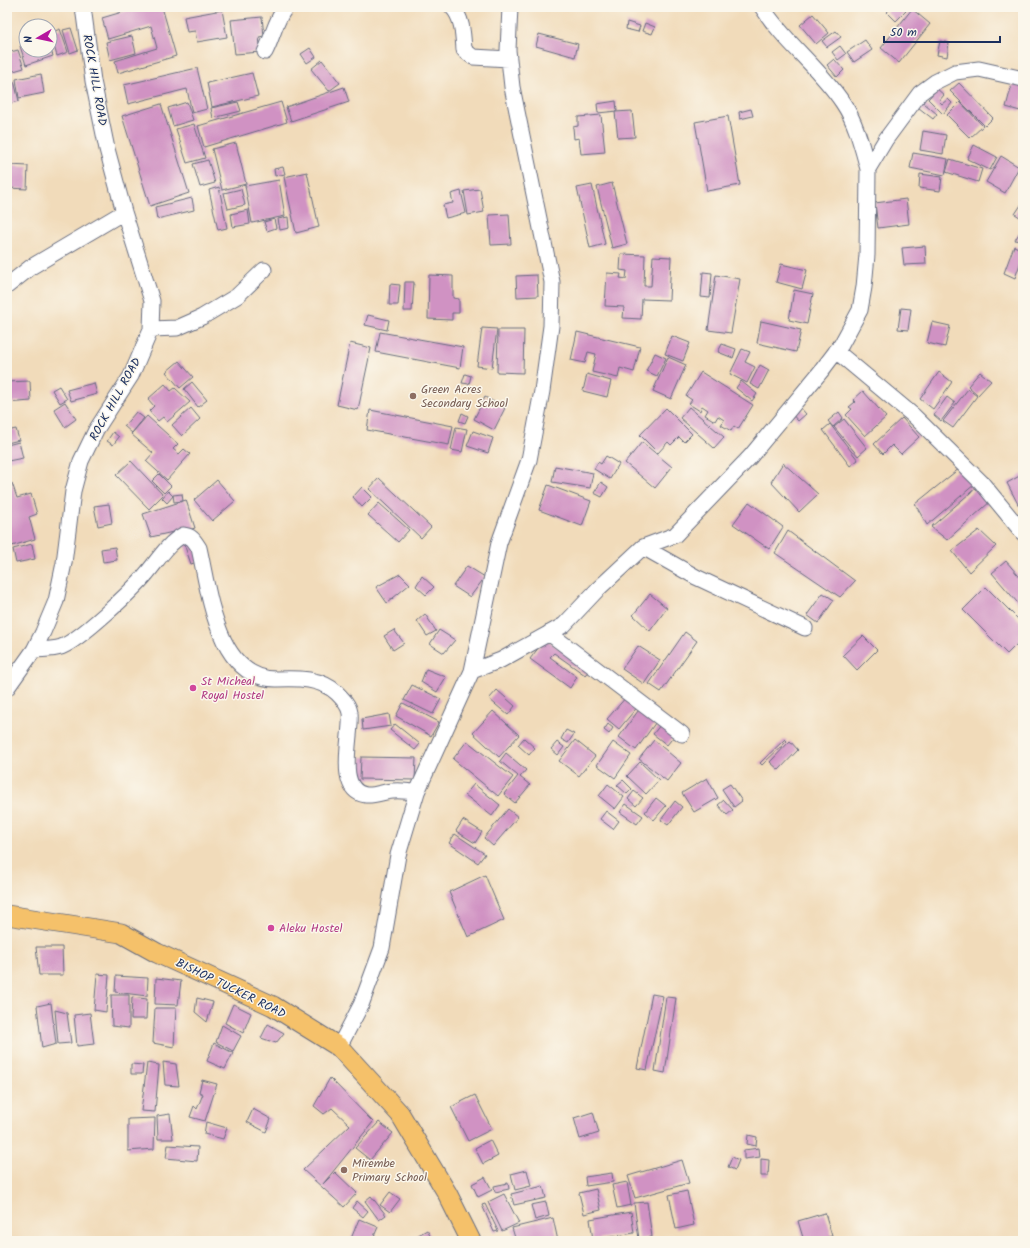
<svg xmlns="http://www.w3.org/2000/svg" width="1030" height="1248" viewBox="0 0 1030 1248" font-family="Kalam,sans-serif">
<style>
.building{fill:#d092c3}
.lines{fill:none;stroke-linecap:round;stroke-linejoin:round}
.minor-casing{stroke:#666b7e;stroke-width:17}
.major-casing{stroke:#666b7e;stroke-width:21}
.minor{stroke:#fff;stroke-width:15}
.major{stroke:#f5c16b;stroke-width:19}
.education-dot{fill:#8d6e63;stroke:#fbf7ec;stroke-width:1.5}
.hotel-dot{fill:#d1479c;stroke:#fbf7ec;stroke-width:1.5}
.labels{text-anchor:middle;stroke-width:3;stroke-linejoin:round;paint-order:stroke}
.street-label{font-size:12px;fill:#1b2f5e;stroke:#fbf7ec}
.education-label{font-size:12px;fill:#785e54;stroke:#fbf7ec;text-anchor:start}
.hotel-label{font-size:12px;fill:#b23c85;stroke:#fbf7ec;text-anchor:start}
</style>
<rect width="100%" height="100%" fill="#fbf7ec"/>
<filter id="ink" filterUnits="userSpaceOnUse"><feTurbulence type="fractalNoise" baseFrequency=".025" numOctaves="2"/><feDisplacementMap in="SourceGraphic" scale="8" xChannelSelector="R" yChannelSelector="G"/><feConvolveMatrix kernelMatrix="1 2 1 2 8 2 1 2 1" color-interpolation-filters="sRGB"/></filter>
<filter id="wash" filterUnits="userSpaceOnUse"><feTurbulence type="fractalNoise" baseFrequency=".012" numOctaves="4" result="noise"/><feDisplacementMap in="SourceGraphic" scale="16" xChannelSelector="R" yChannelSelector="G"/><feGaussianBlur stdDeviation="0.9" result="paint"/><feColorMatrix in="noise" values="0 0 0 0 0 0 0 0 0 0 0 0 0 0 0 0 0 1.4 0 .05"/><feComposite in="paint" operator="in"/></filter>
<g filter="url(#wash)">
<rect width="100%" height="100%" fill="#f1dbba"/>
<g id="blocks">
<!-- building -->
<path class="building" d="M139,7H162L176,56L118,73L115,61L157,48L151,26L108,39L102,18Z
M892,7H902L906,11L896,21L887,12Z
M912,9L930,24L899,63L881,48Z
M222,10L227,37L197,42L195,31L187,32L184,17Z
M813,14L829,33L816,44L800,25Z
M262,17L264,36L259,37L261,52L235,54L231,20Z
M627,22L640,26L638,32L626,29Z
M645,23L655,27L652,34L642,31Z
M71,28L78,50L70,53L63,30Z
M60,29L68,52L57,56L50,33Z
M836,31L841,37L827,47L822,41Z
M539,34L578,44L575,57L536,46Z
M132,36L136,53L110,60L106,42Z
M865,40L872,50L854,62L847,52Z
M940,41L949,43L947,57L937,55Z
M26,44V50H50V47L53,56L26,65L20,46Z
M840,46L846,54L838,60L832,52Z
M310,48L316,57L307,63L301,54Z
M18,50L24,68L7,73V53Z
M834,59L844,70L837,77L827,65Z
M322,60L340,83L329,91L311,69Z
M197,68L207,109L192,113L187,89L128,104L124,85Z
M252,73L258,96L212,107L207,83Z
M41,74L44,93L19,98L16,79Z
M14,81L19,101L7,104V83Z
M959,83L993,118L985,126L950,91Z
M1012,84L1023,87V98L1020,111L1006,107Z
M344,87L349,102L291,121L286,107Z
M937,89L944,95L939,101L942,104L948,99L952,103L943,114L928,99Z
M918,98L937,114L933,119L914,104Z
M616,101L617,111L598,113L597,104Z
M187,102L193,120L173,126L168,108Z
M238,102L241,111L213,118L211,108Z
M281,102L287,122L204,147L198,126Z
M960,102L983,126L970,138L947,115Z
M161,104L189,193L150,206L122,116Z
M751,109L753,116L740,119L739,112Z
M632,111L635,137L618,138L615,112Z
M601,115L605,152L581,154L579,138L574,139L573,127L578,126V117Z
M728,116L740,185L707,191L695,122Z
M194,124L205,158L187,163L176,129Z
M923,131L946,135L943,154L920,150Z
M236,143L246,184L222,190L212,149Z
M974,145L997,157L990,170L967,159Z
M913,153L948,159L945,175L910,168Z
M1001,156L1019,167L1005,193L986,182Z
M950,159L982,169L978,182L946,172Z
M208,160L215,183L200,187L193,164Z
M9,165L28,166L27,189L8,188Z
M283,167L285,174L275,176L274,169Z
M307,172L319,227L296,233L284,177Z
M920,174L942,177L940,191L919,188Z
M279,180L285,216L252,223L245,186Z
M612,183L627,244L612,248L597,187Z
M592,185L605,244L590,248L577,188Z
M219,187L227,228L218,230L209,190Z
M241,189L245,205L228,209L224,193Z
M480,189L484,212L468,215L464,191Z
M461,191L466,213L446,218L443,205L453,203L451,194Z
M192,198L194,210L157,219L155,207Z
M906,199L909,224L878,228L875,203Z
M1023,202V219L1015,214Z
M248,210L250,224L233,227L231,214Z
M509,214L511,244L491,245L489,215Z
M288,217L289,228L280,230L278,219Z
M274,219L276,228L267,231L264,222Z
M1023,227V241L1015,240Z
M925,246L926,264L904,265L902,248Z
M1014,246L1023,250V262L1021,261L1015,278L1004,273Z
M621,254L645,255L644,286H651L653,256L671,257L669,300L642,299L641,319L623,318L624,307L605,306L607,273L621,274L620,278L626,279L627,271L620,270Z
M781,264L807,270L802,289L776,282Z
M703,272L712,273L710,298L701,297Z
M429,275L453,276V298L459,299V313H452V320L428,319Z
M537,275L538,296L517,297L516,276Z
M716,275L740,279L731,333L708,330Z
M405,282H414L412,311H404Z
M390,284L400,285L398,305H389Z
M794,290L813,294L807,324L789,320Z
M901,308L911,309L908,330L898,329Z
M368,315L389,320L387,330L365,325Z
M761,321L801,330L796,352L757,343Z
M932,322L950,326L945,347L927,343Z
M482,328L497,329L492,368L477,366Z
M498,330H524L523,373L497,372Z
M380,332L463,347L460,368L376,352Z
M577,332L640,347L634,372L620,368L618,378L592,372L596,354L588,352L585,363L571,360Z
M672,336L690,343L683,361L665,354Z
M350,343L371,348L358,410L337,405Z
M722,344L736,349L733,358L718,352Z
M742,349L750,352L745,362L755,367L747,383L730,374Z
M655,353L666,358L657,376L646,371Z
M668,357L686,365L671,399L653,391Z
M179,361L193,377L180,388L166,372Z
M760,365L769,370L759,389L750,384Z
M701,372L753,405L738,429L734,426L731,431L721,425L724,420L718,416L715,421L705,415L708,410L702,406L700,411L689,404L692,400L686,396Z
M939,372L952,382L933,409L920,399Z
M980,372L991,381L978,395L968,386Z
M465,374L471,376L469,384L462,383Z
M587,374L611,381L607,397L583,391Z
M30,381L31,401L7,403V382Z
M741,381L757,394L752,401L736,388Z
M192,382L207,400L198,407L184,389Z
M94,383L97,394L71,401L67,390Z
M165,384L171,391L175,388L190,402L167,422L163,417L158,421L149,411L154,406L148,399Z
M59,386L67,399L60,403L52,390Z
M968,389L977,396L953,428L943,421Z
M863,391L886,417L865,436L846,415L852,409L849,407L855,402L853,400Z
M485,397L505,408L494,430L474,419Z
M947,397L955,403L941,421L934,415Z
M65,402L76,419L65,427L54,409Z
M799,406L806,414L798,421L791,413Z
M689,407L724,437L714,448L680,418Z
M191,408L200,419L182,436L172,425Z
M666,408L692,434L684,442L679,437L671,445L668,442L658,453L640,435Z
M370,410L453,426L449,445L367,430Z
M136,412L144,418L132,433L124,426Z
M839,412L843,418L833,427L828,421Z
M462,413L468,416L465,423L459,421Z
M147,416L178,444L173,449L179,454L184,449L190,454L167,480L146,461L153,453L131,434Z
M902,418L919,437L901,454L892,445L883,454L874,444Z
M844,419L867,448L858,456L834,427Z
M830,424L858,460L850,466L823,430Z
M456,427L467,429L462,452L451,450Z
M16,429L19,440L7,443V431Z
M473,431L493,438L488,453L467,446Z
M113,432L119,437L113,445L107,441Z
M19,442L23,458L8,461L7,445Z
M642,442L672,467L655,488L625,463Z
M606,456L619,464L610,479L594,469L598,462L601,464Z
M131,461L163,495L149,509L116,475Z
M783,463L818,494L799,512L771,482Z
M555,466L593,473L590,488L552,482Z
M960,468L975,484L927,525L915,504Z
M159,474L171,486L164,493L152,481Z
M1023,474V504L1019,506L1007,483Z
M379,478L431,527L421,538L369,489Z
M217,480L235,501L212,521L194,500Z
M601,482L608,487L602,497L594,493Z
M12,483L17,498L31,494L37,514L29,517L35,539L12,546L7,532V485Z
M548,485L591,501L582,526L539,510Z
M978,486L991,501L947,540L931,527Z
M362,487L372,497L362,507L353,497Z
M168,491L173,496L167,503L162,498Z
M182,494L183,501L174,502L173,495Z
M186,500L195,528L174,535L173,532L151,537L143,514Z
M749,502L783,527L769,549L733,524Z
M379,503L409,530L398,542L368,515Z
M109,504L112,523L98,526L94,506Z
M979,530L996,546L969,572L952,551Z
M788,531L855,581L840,597L775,553Z
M192,538L200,561L191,564L183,541Z
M32,544L35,559L16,563L13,549Z
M115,547L117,560L103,562L101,549Z
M1006,561L1023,581V609L992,573Z
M467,566L485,577L470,597L453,586Z
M400,574L410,584L387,603L376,587Z
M422,576L434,587L426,595L416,586Z
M986,587L1023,624V638L1007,654L963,610Z
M823,593L834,600L818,623L807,615Z
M650,594L667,608L650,631L633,615Z
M425,614L436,631L427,636L417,621Z
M394,630L404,643L393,650L384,636Z
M439,630L455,640L444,653L430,644Z
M685,632L697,641L661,692L649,684Z
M863,636L877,650L857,670L843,655Z
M545,639L591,668L585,675L554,653L550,657L577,677L570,688L530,659Z
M638,646L660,660L644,684L622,669Z
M426,669L446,677L437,692L421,682Z
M412,685L441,699L433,714L404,700Z
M497,690L515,706L508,715L489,699Z
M627,696L639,705L619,729L607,719Z
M403,703L439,722L431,736L396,716Z
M641,707L658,719L636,750L619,737Z
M493,711L519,735L499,757L473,733Z
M389,714L391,726L363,730L362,719Z
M395,724L420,744L415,750L390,730Z
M608,724L613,728L609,734L604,730Z
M661,724L675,735L667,745L653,734Z
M566,730L574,734L568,743L561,739Z
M524,738L535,748L529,755L518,745Z
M785,739L787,741L762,765L760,763Z
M575,740L595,756L579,776L559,761Z
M654,740L681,763L667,781L639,759Z
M467,741L513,777L498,796L453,759Z
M790,741L798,750L779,770L770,762Z
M557,742L564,747L558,755L551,749Z
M613,742L631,755L615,778L597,765Z
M506,753L526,770L520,777L530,785L515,803L504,794L518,776L500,761Z
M361,757L416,758L415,780L360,779Z
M640,762L659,780L646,794L627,776Z
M707,778L718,798L694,812L682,793Z
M623,780L632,789L627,794L617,785Z
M474,784L500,805L492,816L465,795Z
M608,784L624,797L615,809L599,796Z
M730,784L742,801L734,807L722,789Z
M634,791L643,798L636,806L628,799Z
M656,798L666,806L654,820L645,812Z
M724,800L733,810L727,815L718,805Z
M675,801L682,807L668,825L661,820Z
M626,804L643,816L637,824L620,812Z
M508,809L518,817L493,846L484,838Z
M606,811L619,821L613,829L600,819Z
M463,820L482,832L475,843L456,831Z
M455,834L485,854L478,863L449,843Z
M485,875L504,920L468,937L449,892Z
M36,947H62L63,975H39Z
M97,974L109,975L106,1012L94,1010Z
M116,976L148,978L147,996L115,992Z
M156,978L181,981L178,1005L155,1004Z
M652,994L663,996L647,1070L637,1068Z
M111,995H129V1028L112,1026Z
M132,997L147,999L146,1019H131Z
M666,997L676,998L665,1073L655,1071Z
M197,998L213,1002L207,1022L195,1012Z
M51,1003L56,1044L42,1048L37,1006Z
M233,1004L251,1013L243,1033L225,1023Z
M155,1008H176L174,1047L153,1043Z
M55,1010L67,1013L71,1043L58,1044Z
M90,1013L94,1044L77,1046L74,1015Z
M268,1024L284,1033L276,1043L261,1038Z
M222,1025L241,1036L233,1051L216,1042Z
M214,1043L233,1053L225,1069L207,1061Z
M163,1062L176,1064L179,1086L165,1085Z
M147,1063L159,1065L155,1112L141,1111Z
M131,1064L143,1065L142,1074H131Z
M330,1078L373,1122L323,1184L335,1172L357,1193L344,1207L303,1170L350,1125L332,1108L324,1114L314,1106Z
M202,1080L217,1084L205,1121L190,1117L194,1106L197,1109L203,1094L199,1092Z
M475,1095L492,1129L468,1141L451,1107Z
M253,1109L271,1119L266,1132L247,1122Z
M593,1112L599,1133L580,1139L574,1118Z
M170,1114L173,1139H158L157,1116Z
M155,1118L154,1149L128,1151V1119Z
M206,1122L227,1128L223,1139L204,1134Z
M379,1122L393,1133L370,1160L355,1148Z
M748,1135L757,1137L756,1146L747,1144Z
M490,1140L498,1156L483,1164L475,1148Z
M168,1145L198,1147L197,1161L166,1158Z
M759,1148L760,1157L744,1159V1150Z
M732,1157L739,1160L735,1170L728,1167Z
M761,1159L769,1160L768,1176H761Z
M682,1160L689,1183L635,1198L628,1176Z
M527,1170L531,1186L515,1190L511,1174Z
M612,1173L613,1182L586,1186L585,1177Z
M485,1177L492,1190L478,1197L472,1184Z
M627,1182L631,1205L617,1208L612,1185Z
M508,1183L509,1189L495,1192L494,1186Z
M543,1186L546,1198L514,1205L511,1194Z
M596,1189L601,1210L584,1214L579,1193Z
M687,1191L694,1225L676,1229L669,1195Z
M390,1192L400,1199L390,1212L380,1205Z
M504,1194L519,1223L502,1231L488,1202Z
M371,1196L386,1215L379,1220L365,1201Z
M357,1201L368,1211L363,1217L352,1208Z
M546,1202L549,1216L535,1220L531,1205Z
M647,1202L652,1237L639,1239L634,1203Z
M485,1204L498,1231L494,1232L482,1205Z
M631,1212L634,1233L593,1240L590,1219Z
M825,1213L832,1236L814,1241H804L798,1221Z
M553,1218L558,1241H516L512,1228Z
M359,1219L378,1227L372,1241H350Z
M427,1230L433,1241H408Z"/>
</g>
</g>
<g filter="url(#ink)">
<use href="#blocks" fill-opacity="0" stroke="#666b7e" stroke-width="1"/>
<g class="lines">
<!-- minor casing -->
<g class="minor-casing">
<path id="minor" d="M452,7C463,18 463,36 464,50L473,57L509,59
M762,7C785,43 820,68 843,103C856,122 862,147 868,169
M265,52C273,37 275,20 286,7
M7,286L31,267L124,212
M151,329L177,328L202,317L237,296L264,270
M836,351L914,416L981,482L1023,533
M643,547L696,577L805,628
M549,633L682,734
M34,650C43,649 52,650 61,647C80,640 133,590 147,573C158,560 168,543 183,535C192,536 194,540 199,548C209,591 217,680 277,679C298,678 321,678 337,693C343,699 349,705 350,713C353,732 334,791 366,795C375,796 385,791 393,791C401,790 410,792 417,792
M472,671L501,660L564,625L598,589L643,547L675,535L750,457L822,370L841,345L860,310L864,287L867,255L868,169L886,139L920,93L935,82L955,72L979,69L1023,79
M7,688L34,650L43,632L56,601L64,563L73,491L81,461L96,430L131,376L151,329L152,301L124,212L107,149L93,81L83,7
M339,1047L361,1005L382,948L398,855L417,792L472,671L499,543L529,460L542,391L551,326L552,282L512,87L508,50L510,7"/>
</g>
<!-- major casing -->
<g class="major-casing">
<path id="major" d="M7,915L121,933L157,953L273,1006L339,1047L400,1114L447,1193L471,1241"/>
</g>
<!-- minor -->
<use href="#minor" class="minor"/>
<!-- major -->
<use href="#major" class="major"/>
</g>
</g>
<!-- markers -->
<g class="education-dot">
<circle cx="413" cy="396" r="4"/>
<circle cx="344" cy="1170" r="4"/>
</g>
<g class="hotel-dot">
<circle cx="193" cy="688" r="4"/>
<circle cx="271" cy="928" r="4"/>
</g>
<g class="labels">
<!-- street labels -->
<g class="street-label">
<text transform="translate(95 80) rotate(80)" y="4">ROCK HILL ROAD</text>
<text transform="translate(115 399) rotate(-61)" y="4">ROCK HILL ROAD</text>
<text transform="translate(231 988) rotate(26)" y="4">BISHOP TUCKER ROAD</text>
</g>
<!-- education labels -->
<g class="education-label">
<text x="421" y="393">Green Acres<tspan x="421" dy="14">Secondary School</tspan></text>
<text x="352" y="1167">Mirembe<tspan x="352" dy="14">Primary School</tspan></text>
</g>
<!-- hotel labels -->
<g class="hotel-label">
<text x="201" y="685">St Micheal<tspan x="201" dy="14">Royal Hostel</tspan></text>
<text x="279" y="932">Aleku Hostel</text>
</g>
</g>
<!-- margin -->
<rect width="1030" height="1248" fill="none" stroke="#fbf7ec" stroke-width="24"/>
<!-- north arrow -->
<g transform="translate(38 38) rotate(261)"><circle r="19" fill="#fbf7ec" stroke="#a1a7b3"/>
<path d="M0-3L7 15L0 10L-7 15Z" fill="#b5179e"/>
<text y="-6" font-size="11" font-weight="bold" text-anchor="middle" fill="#1b2f5e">N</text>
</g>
<!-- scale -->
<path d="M884 36v6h116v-6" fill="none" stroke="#1b2f5e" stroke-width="2"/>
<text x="890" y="36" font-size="12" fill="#1b2f5e" stroke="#fbf7ec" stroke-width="3" paint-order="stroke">50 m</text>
</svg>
